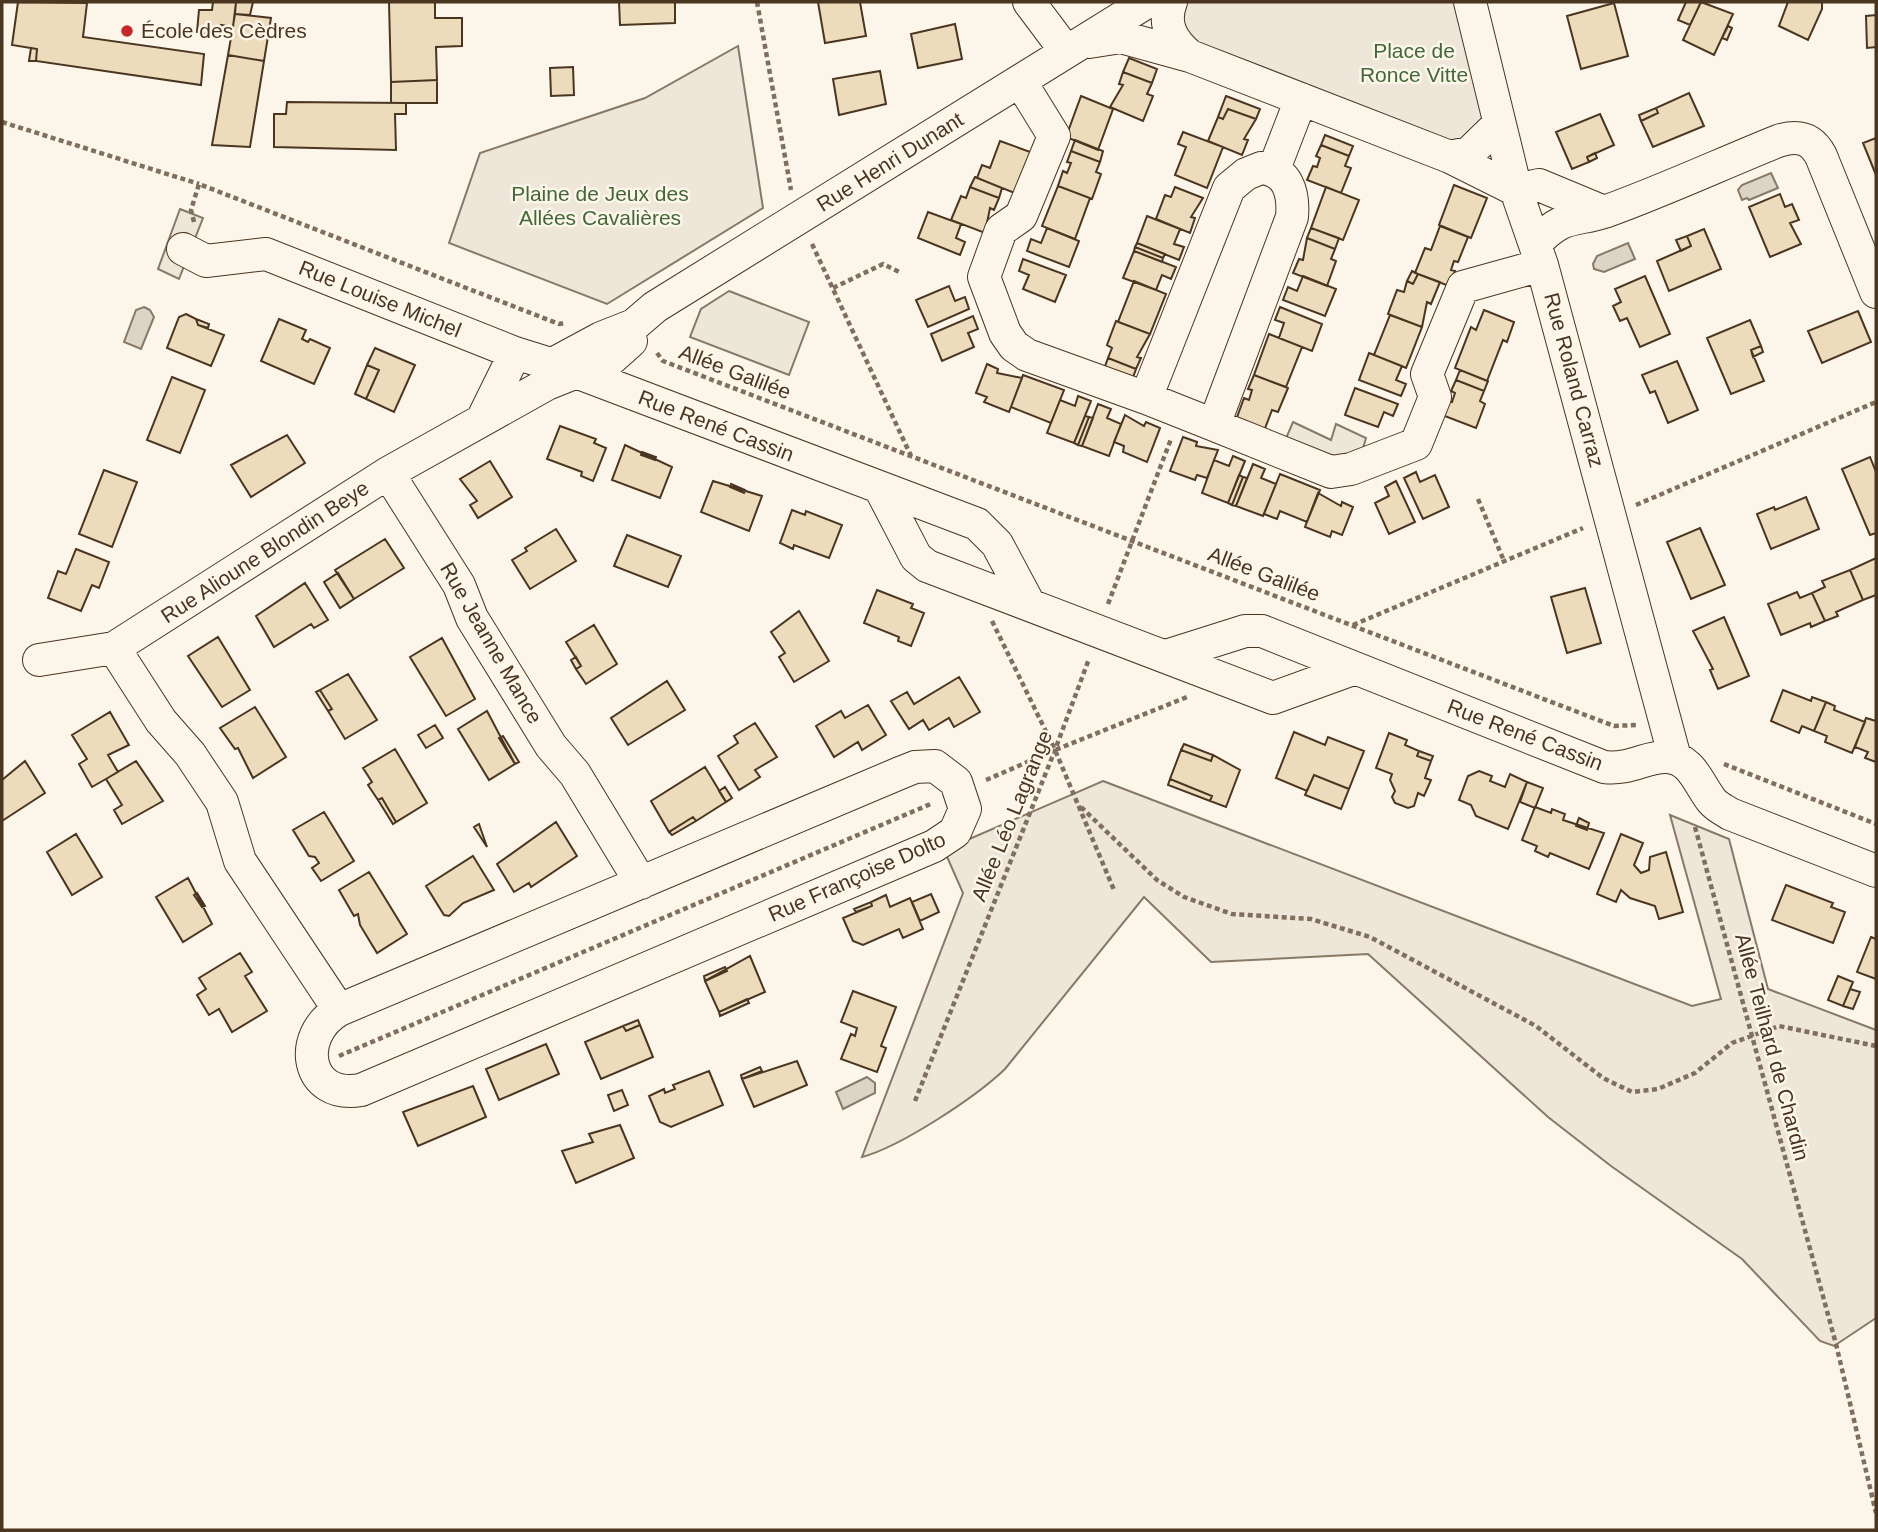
<svg xmlns="http://www.w3.org/2000/svg" width="1878" height="1532" viewBox="0 0 1878 1532" font-family="Helvetica,sans-serif">
<style>
.green{fill:#ede6d9;stroke:#887966;stroke-width:2}
.parking{fill:#ede7d9;stroke:#887966;stroke-width:2}
.water{fill:#dcd4c6;stroke:#887966;stroke-width:2}
.building{fill:#ecdcbc;stroke:#4a3520;stroke-width:2}
.lines{fill:none;stroke-linecap:round;stroke-linejoin:round}
.minor-casing{stroke:#4a3520;stroke-width:34}
.path{stroke:#7f6f5c;stroke-width:4.5;stroke-dasharray:5 3.5;stroke-linecap:butt}
.minor{stroke:#fbf6e9;stroke-width:32}
.poi-dot{fill:#c62828;stroke:#fbf6e9;stroke-width:2.5}
.labels{text-anchor:middle;stroke-width:5;stroke-linejoin:round;paint-order:stroke}
.poi-label{font-size:21px;fill:#4a3520;stroke:#fbf6e9;text-anchor:start}
.park-label{font-size:21px;fill:#436837;stroke:#fbf6e9}
.street-label{font-size:21px;fill:#4a3520;stroke:#fbf6e9}
</style>
<rect width="100%" height="100%" fill="#fbf6e9"/>
<!-- green -->
<path class="green" d="M1182,2H1460L1490,111L1477,136L1451,142L1198,43L1184,31Z
M738,46L763,208L607,304L449,243L480,153L645,98Z
M1103,781L1692,1006L1721,999L1670,815L1729,839L1768,989L1876,1030V1318L1834,1346L1820,1341L1742,1259L1611,1166L1548,1117L1368,954L1211,962L1144,897L1005,1069C976,1097 900,1147 862,1157L963,893L944,850Z"/>
<!-- parking -->
<path class="parking" d="M180,209L203,218L179,279L158,269Z
M729,291L809,322L789,375L690,337L701,309Z
M1293,422L1331,440L1336,424L1366,438L1361,455L1326,461L1284,443Z"/>
<!-- water -->
<path class="water" d="M1771,173L1778,188L1749,200L1747,198L1742,200L1738,190L1742,185Z
M1628,243L1635,259L1604,272L1594,269L1593,264L1597,256Z
M144,307L150,310L154,317L141,349L124,342L136,310Z
M867,1077L875,1083V1093L843,1109L836,1092Z"/>
<!-- building -->
<path class="building" d="M18,2L87,3L83,37L204,54L201,85L36,61L37,49L12,45Z
M213,2H236L233,27L221,25L219,36L197,32L199,10H212Z
M236,2H253L250,15L235,14Z
M389,2H435V18H462V46L436,47L437,80L391,82Z
M619,2H675V23L620,25Z
M818,2H860L866,36L825,43Z
M1686,2H1701L1690,25L1678,20Z
M1701,2L1733,14L1714,55L1683,40Z
M1788,2H1822V9L1808,40L1779,26Z
M1614,3L1628,56L1581,69L1567,16Z
M235,14L271,18L264,61L228,55Z
M1876,15V47L1867,48L1866,16Z
M955,24L962,59L918,68L911,34Z
M221,25L233,27L230,38L219,36Z
M1728,26L1732,28L1727,40L1722,38Z
M31,48L37,49L36,61H29Z
M228,55L264,61L250,147L212,145Z
M1129,58L1157,69L1152,83L1123,72Z
M573,67L574,95L551,96L550,68Z
M880,71L886,104L839,115L833,79Z
M1123,72L1152,83L1147,94L1153,96L1143,121L1110,107L1123,85L1119,84Z
M437,80V103H391V82Z
M1689,93L1704,126L1653,147L1641,121L1658,113L1656,108Z
M1081,96L1113,109L1098,150L1066,137Z
M1226,96L1260,109L1256,119L1228,109L1223,119L1218,117Z
M287,102L406,103V114H395L396,150L274,147V114H286Z
M1656,108L1658,113L1641,121L1639,115Z
M1228,109L1256,119L1244,139L1248,140L1242,155L1208,141L1218,117L1223,119Z
M1600,114L1614,145L1587,157L1589,162L1572,169L1556,132Z
M1183,132L1223,147L1207,188L1175,175L1186,147L1178,144Z
M1325,135L1353,146L1349,156L1321,145Z
M1876,138V175L1863,143Z
M1075,140L1103,151L1100,162L1071,151Z
M1000,141L1033,153L1017,194L977,178L982,165L990,168Z
M1321,145L1349,156L1345,166L1351,168L1341,193L1307,180L1313,166L1317,167L1320,158L1316,156Z
M1071,151L1100,162L1096,172L1101,174L1092,199L1058,186L1063,171L1067,173L1071,163L1067,162Z
M1595,153L1597,158L1589,162L1587,157Z
M975,177L1002,188L999,198L970,187Z
M1454,185L1487,198L1471,238L1439,225Z
M1058,186L1090,198L1075,239L1042,226Z
M970,187L999,198L994,210L990,208L985,233L951,220L961,196L966,198Z
M1175,187L1203,198L1191,217L1195,218L1190,233L1156,219L1165,195L1171,197Z
M1326,187L1359,200L1343,240L1311,228Z
M1780,194L1785,207L1792,204L1799,220L1790,223L1801,244L1770,257L1749,207Z
M928,212L961,224L956,238L965,242L960,255L918,238Z
M1147,216L1180,229L1174,244L1184,247L1179,260L1137,243Z
M1440,226L1468,237L1458,262L1454,261L1451,270L1455,271L1449,286L1415,273L1425,248L1431,250Z
M1047,228L1079,241L1069,267L1027,251L1031,239L1041,243Z
M1311,228L1339,238L1335,249L1307,238Z
M1704,229L1721,269L1669,291L1657,261L1691,246L1687,236Z
M1687,236L1691,246L1681,251L1676,240Z
M1307,238L1335,249L1331,259L1336,261L1327,286L1293,273L1299,259L1303,260Z
M1137,243L1165,254L1163,258L1135,247Z
M1135,247L1163,258L1162,262L1134,251Z
M1134,251L1176,267L1171,279L1162,275L1156,290L1123,278Z
M1023,259L1066,275L1055,302L1023,289L1029,275L1019,271Z
M1412,271L1418,274L1413,284L1407,281Z
M1418,274L1440,282L1431,304L1427,302L1422,327L1388,314L1397,290L1404,292L1407,281L1413,284Z
M1303,276L1336,289L1325,316L1283,300L1288,287L1297,291Z
M1645,276L1670,334L1640,347L1627,318L1620,321L1613,306L1621,302L1615,289Z
M1134,281L1166,294L1150,334L1118,322Z
M949,286L955,301L965,297L969,309L928,327L916,300Z
M1280,307L1322,324L1312,351L1279,338L1284,323L1275,320Z
M1484,310L1514,322L1507,342L1503,340L1487,381L1455,368L1471,327L1476,330Z
M1858,311L1871,342L1822,363L1808,331Z
M186,314L196,319L198,325L224,335L211,366L167,348L179,317Z
M1390,315L1422,327L1406,368L1374,355Z
M973,316L978,329L968,333L974,347L942,361L931,334Z
M196,319L209,324L208,328L198,325Z
M279,319L306,330L302,339L308,342L310,339L330,348L314,384L261,361Z
M1750,320L1761,346L1751,350L1764,381L1731,394L1707,338Z
M1116,321L1150,334L1137,357L1141,358L1136,369L1108,358L1112,348L1107,345Z
M1269,334L1302,347L1286,387L1254,375Z
M1761,346L1763,352L1753,357L1751,350Z
M375,348L415,365L394,412L366,399L379,370L367,365Z
M1369,353L1402,366L1396,380L1406,384L1401,396L1359,380Z
M1108,358L1136,369L1132,380L1104,369Z
M1677,361L1698,410L1668,423L1655,391L1650,393L1642,375Z
M987,364L998,369L997,373L1022,378L1009,412L984,402L987,397L976,393Z
M367,365L379,370L366,399L355,394Z
M1460,370L1488,381L1484,391L1456,380Z
M1023,375L1064,390L1051,423L1011,407Z
M1254,375L1288,388L1278,412L1272,410L1264,431L1236,420L1244,398L1249,400L1252,390L1248,389Z
M172,377L205,390L180,453L147,440Z
M1456,380L1484,391L1480,401L1485,404L1476,428L1442,415L1448,401L1452,402L1455,393L1451,391Z
M1355,388L1398,404L1393,416L1384,412L1378,427L1345,415Z
M1078,396L1091,401L1074,443L1047,433L1060,400L1075,406Z
M1098,404L1111,409L1107,418L1121,424L1109,456L1082,446Z
M1125,415L1144,426L1146,422L1160,428L1147,462L1123,452L1124,446L1114,442Z
M1085,416L1089,417L1078,445L1074,443Z
M1089,417L1093,418L1082,446L1078,445Z
M560,426L596,439L594,443L606,448L593,481L581,476L582,472L547,459Z
M287,435L305,463L251,497L231,465Z
M1183,437L1197,442L1196,446L1218,450L1207,478L1197,475L1195,480L1170,471Z
M625,445L672,467L660,498L612,480Z
M642,452L656,457L655,460L641,455Z
M1233,456L1245,461L1228,503L1202,493L1214,460L1229,466Z
M1870,457L1876,472V533L1870,535L1842,469Z
M490,461L512,497L478,518L470,505L477,501L460,479Z
M1253,464L1265,469L1261,478L1276,484L1263,516L1236,506Z
M104,470L137,482L112,547L79,534Z
M1416,472L1420,482L1435,475L1449,507L1423,519L1404,478Z
M1280,474L1320,490L1307,522L1280,511L1277,519L1264,514Z
M1239,475L1243,477L1232,505L1228,503Z
M1243,477L1247,478L1236,506L1232,505Z
M713,481L762,496L749,531L701,512Z
M1396,481L1415,522L1389,534L1375,503L1389,496L1385,487Z
M731,484L745,490L744,493L730,487Z
M1318,493L1341,506L1342,502L1353,507L1342,535L1332,531L1330,537L1305,527Z
M1806,497L1819,529L1771,549L1757,514L1774,507L1775,510Z
M792,510L805,515L806,511L842,525L829,558L794,545L793,549L780,543Z
M1700,528L1725,585L1691,599L1667,542Z
M556,529L576,561L530,589L512,560L527,551L525,548Z
M627,535L681,556L668,587L614,566Z
M385,539L404,568L354,599L335,570Z
M76,549L109,562L99,588L92,585L81,611L48,598L58,571L66,574Z
M1876,558V595L1863,600L1850,570Z
M1850,570L1863,600L1836,612L1838,616L1825,621L1812,593L1825,587L1822,581Z
M338,573L354,599L340,608L324,582Z
M305,583L328,620L314,628L311,624L274,647L256,616Z
M1585,588L1601,643L1567,653L1551,597Z
M877,590L913,604L911,608L924,613L911,646L898,641L899,637L864,623Z
M1797,592L1800,598L1812,593L1825,621L1811,627L1810,623L1781,635L1768,604Z
M799,611L829,661L794,682L779,657L785,653L771,632Z
M1724,617L1749,676L1718,689L1710,670L1713,669L1693,631Z
M594,625L617,664L586,684L576,669L581,666L566,642Z
M218,637L250,690L222,707L188,656Z
M442,638L475,699L446,716L410,657Z
M576,657L581,666L576,669L571,660Z
M348,674L377,720L345,739L328,711L332,709L320,690Z
M959,677L980,712L954,727L949,718L929,730L923,720L909,729L891,701L907,692L914,704Z
M667,681L685,710L628,745L611,718Z
M320,690L332,709L328,711L316,692Z
M1783,690L1811,701L1812,697L1826,702L1814,731L1802,726L1799,733L1771,721Z
M1826,702L1835,706L1834,710L1865,722L1852,753L1825,742L1827,736L1814,731Z
M868,705L886,735L862,750L858,742L834,757L816,726L841,711L845,718Z
M255,707L286,757L253,778L238,748L235,749L220,728Z
M487,711L515,764L489,780L458,729Z
M110,712L129,745L108,755L118,772L92,787L79,764L87,759L72,735Z
M1866,718L1876,721V762L1865,758L1868,752L1855,747Z
M755,723L777,757L755,770L760,777L739,790L718,756L738,743L734,736Z
M435,725L443,738L426,748L418,735Z
M1294,732L1325,745L1328,737L1364,751L1349,789L1314,775L1307,791L1276,778Z
M1389,733L1407,740L1405,745L1419,751L1417,756L1431,761L1425,778L1431,780L1424,796L1418,793L1414,806L1408,808L1395,803L1392,797L1395,791L1390,780L1392,774L1376,768Z
M503,736L519,762L515,764L499,738Z
M1184,744L1213,755L1211,761L1181,750Z
M395,749L427,803L396,822L382,798L378,800L368,785L372,782L363,768Z
M1181,750L1211,761L1213,755L1240,770L1226,807L1210,801L1212,796L1170,779Z
M1419,751L1433,756L1431,761L1417,756Z
M25,761L45,793L2,821V780Z
M136,761L163,801L122,824L114,810L122,805L106,779Z
M705,767L726,802L696,821L693,817L669,832L651,801Z
M1479,771L1492,776L1490,781L1505,787L1510,774L1527,782L1508,829L1476,816L1471,805L1459,800L1468,776Z
M1314,775L1349,789L1341,809L1305,795Z
M1170,779L1212,796L1210,801L1168,785Z
M1527,782L1543,788L1535,808L1520,802Z
M725,787L732,798L726,802L719,791Z
M382,798L396,822L393,824L378,800Z
M1535,807L1551,813L1552,809L1565,814L1563,820L1604,833L1589,869L1550,853L1548,857L1535,851L1537,846L1522,840Z
M324,812L354,861L321,881L312,868L319,863L315,857L309,856L293,830Z
M693,817L696,821L672,835L669,832Z
M1579,818L1589,823L1587,830L1576,826Z
M556,822L577,856L531,887L529,883L514,892L497,864Z
M479,824L487,847L474,827Z
M76,834L102,877L72,895L47,852Z
M1621,834L1643,843L1634,865L1641,873L1649,870L1650,857L1666,852L1683,912L1659,919L1655,906L1630,898L1621,890L1616,902L1597,894Z
M473,856L494,890L463,903L449,916L444,915L426,886Z
M369,872L407,934L377,953L360,925L358,914L354,916L339,890Z
M188,878L212,924L183,942L156,897Z
M1786,885L1833,903L1831,907L1845,912L1833,943L1772,920Z
M197,893L205,906L202,907L194,895Z
M931,894L939,912L920,921L912,902Z
M886,895L890,907L910,898L923,929L903,938L899,929L863,945L853,941L843,918L872,906L871,902Z
M871,902L872,906L856,912L854,909Z
M1871,937L1876,939V979L1857,972Z
M240,953L252,972L245,976L267,1011L232,1032L219,1009L209,1015L197,995L206,989L199,978Z
M750,956L765,992L719,1012L705,981Z
M725,967L727,971L705,981L704,976Z
M1838,976L1853,982L1843,1006L1828,1000Z
M1850,989L1860,992L1853,1009L1843,1006Z
M853,991L896,1007L881,1046L886,1048L877,1072L841,1059L851,1034L855,1036L857,1028L841,1022Z
M747,999L749,1003L720,1016L719,1012Z
M638,1020L640,1025L626,1031L623,1026Z
M640,1025L653,1057L601,1079L585,1042L623,1026L626,1031Z
M546,1044L559,1074L499,1100L486,1069Z
M797,1061L807,1085L754,1107L742,1079Z
M760,1067L762,1071L742,1079L741,1075Z
M709,1071L723,1105L671,1127L660,1122L649,1096L664,1089L665,1093L675,1089L673,1085Z
M473,1086L486,1117L418,1146L403,1112Z
M622,1090L628,1105L614,1111L608,1095Z
M620,1125L634,1158L576,1183L562,1151L593,1142L589,1134Z"/>
<g class="lines">
<!-- minor casing -->
<g class="minor-casing">
<path id="minor" d="M1029,2L1065,50
M1171,2C1162,25 1173,42 1190,56
M1470,2L1516,190L1542,265L1675,758
M1089,42L1121,37L1190,56L1450,157L1469,153L1499,124
M1020,81L1054,136L1021,216L1001,230L984,277L1005,333L1014,346L1027,355L1146,398
M1450,157L1516,190
M1261,168C1288,170 1294,193 1292,217L1214,425L1146,398L1229,188L1246,174Z
M1274,169L1301,99
M1516,190L1539,185L1604,212
M1536,243C1564,213 1574,222 1607,211C1665,190 1721,164 1778,141C1797,135 1811,137 1821,156L1876,292
M183,249L206,261L266,254L515,353L576,372L977,524L997,544L1028,602
M551,365L601,338L634,325L655,307L1147,2
M483,418L515,353
M1214,425L1331,472L1351,469L1416,444L1435,397L1427,374L1463,287L1542,265
M388,473L459,585L472,618L551,746L575,774L641,883
M880,488L916,557L927,566L1273,698L1353,669
M114,648L161,721L190,754L222,802L240,861L339,1010
M1166,656L1245,631H1262L1604,767C1632,770 1646,756 1667,757C1692,758 1699,785 1712,801C1717,807 1724,810 1730,814L1876,871
M39,660L114,648L388,473L547,384L612,358L631,341
M935,766L956,782L965,809L955,832L934,846L361,1090C306,1100 295,1036 339,1010L900,773L915,767Z"/>
</g>
<!-- path -->
<path class="path" d="M757,2L791,190
M2,122L199,184
M194,222L191,210L199,184L559,324L565,323
M812,244L911,456
M833,288L883,264L901,273
M657,353L663,361L1614,726L1636,725
M1478,499L1504,561
M1636,505L1876,402
M1108,604L1171,439
M992,621L1055,750L1187,697
M1353,625L1583,528
M1724,764L1876,824
M986,780L1055,750L1114,890
M1081,807L1157,880L1184,897L1232,914L1311,919L1370,937L1536,1026L1603,1078L1632,1092L1658,1089L1695,1073L1732,1043L1779,1026L1876,1046
M1695,827L1836,1344L1876,1513
M339,1056L933,803
M915,1101L1055,750L1089,659"/>
<!-- minor -->
<use href="#minor" class="minor"/>
</g>
<!-- markers -->
<circle class="poi-dot" cx="127" cy="31" r="7"/>
<g class="labels">
<!-- poi labels -->
<g class="poi-label">
<text x="141" y="38">École des Cèdres</text>
</g>
<!-- park labels -->
<g class="park-label">
<text x="1414" y="58">Place de<tspan x="1414" dy="24">Ronce Vitte</tspan></text>
<text x="600" y="201">Plaine de Jeux des<tspan x="600" dy="24">Allées Cavalières</tspan></text>
</g>
<!-- street labels -->
<g class="street-label">
<text transform="translate(890 162) rotate(-32)" y="7">Rue Henri Dunant</text>
<text transform="translate(380 299) rotate(22)" y="7">Rue Louise Michel</text>
<text transform="translate(735 372) rotate(21)" y="7">Allée Galilée</text>
<text transform="translate(1574 380) rotate(75)" y="7">Rue Roland Carraz</text>
<text transform="translate(716 426) rotate(21)" y="7">Rue René Cassin</text>
<text transform="translate(265 552) rotate(-33)" y="7">Rue Alioune Blondin Beye</text>
<text transform="translate(1264 574) rotate(21)" y="7">Allée Galilée</text>
<text transform="translate(491 643) rotate(60)" y="7">Rue Jeanne Mance</text>
<text transform="translate(1525 735) rotate(21)" y="7">Rue René Cassin</text>
<text transform="translate(1012 816) rotate(-68)" y="7">Allée Léo Lagrange</text>
<text transform="translate(857 877) rotate(-24)" y="7">Rue Françoise Dolto</text>
<text transform="translate(1772 1047) rotate(75)" y="7">Allée Teilhard de Chardin</text>
</g>
</g>
<!-- border -->
<rect width="1878" height="1532" fill="none" stroke="#4a3520" stroke-width="7"/>
</svg>
